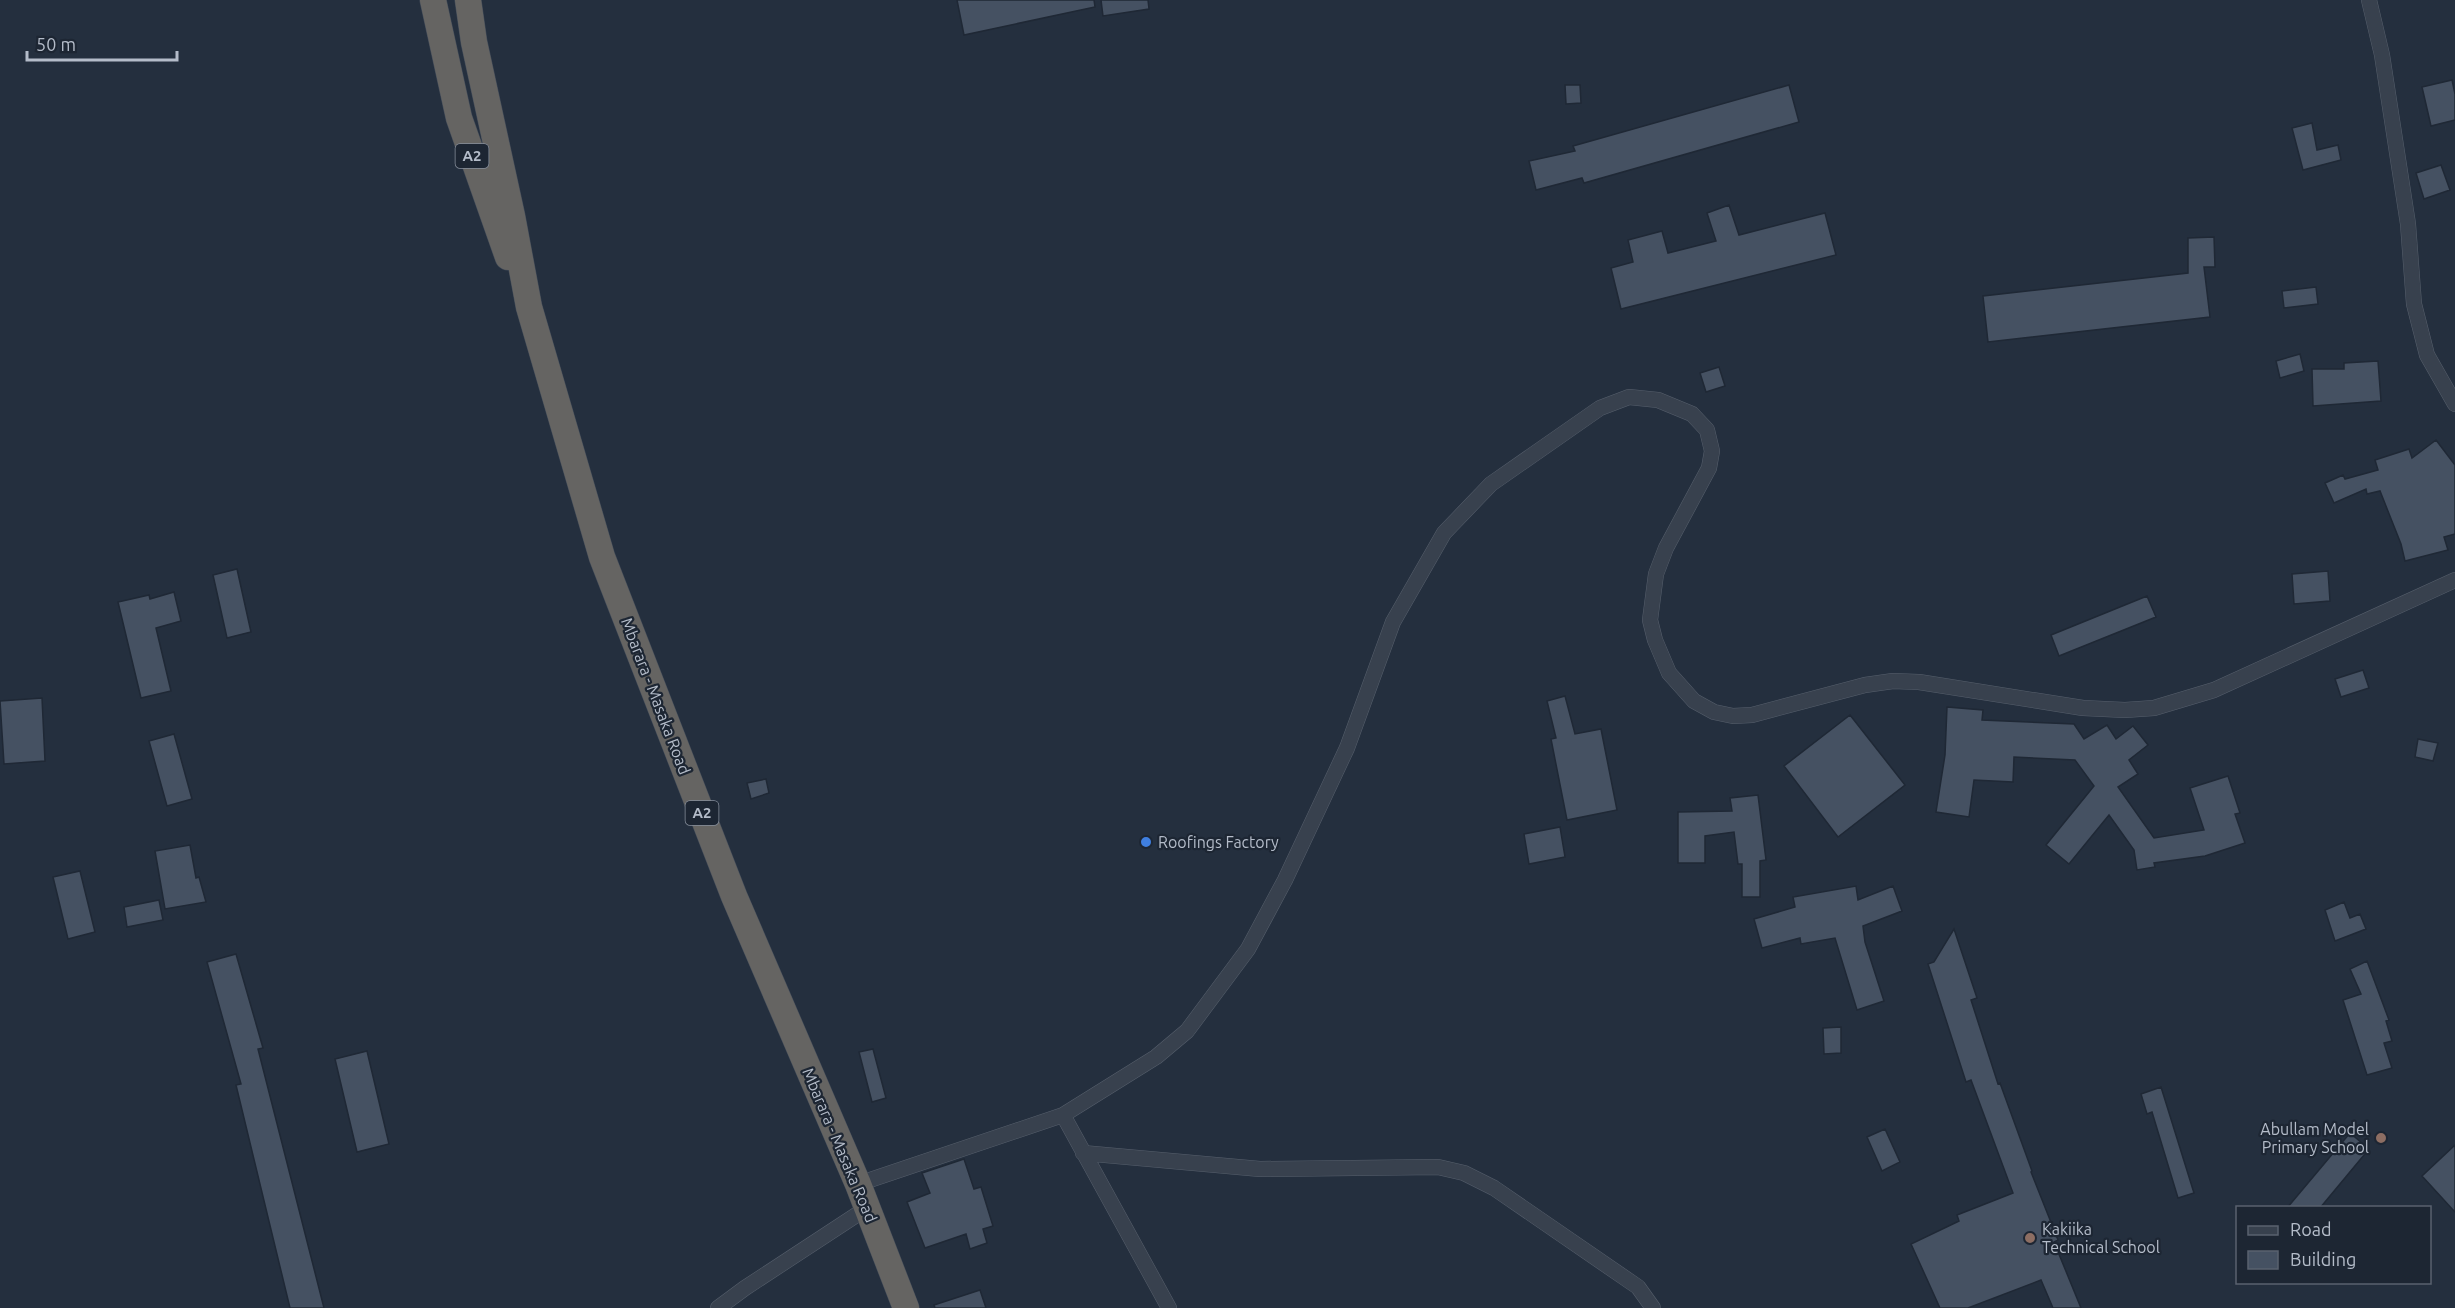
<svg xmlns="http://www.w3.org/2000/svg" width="2455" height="1308" viewBox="0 0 2455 1308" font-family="Ubuntu,sans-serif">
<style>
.building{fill:#455162;stroke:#1f2835;stroke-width:1.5}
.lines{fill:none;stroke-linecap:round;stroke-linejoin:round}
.minor-casing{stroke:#565f6c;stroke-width:16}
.trunk-casing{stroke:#434c59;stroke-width:27}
.minor{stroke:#38414e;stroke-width:15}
.trunk{stroke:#656462;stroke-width:26}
.shop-dot{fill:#3f7fe0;stroke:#1d2633;stroke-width:2}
.education-dot{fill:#8d6e63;stroke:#1d2633;stroke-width:2}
.labels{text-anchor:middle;stroke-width:4.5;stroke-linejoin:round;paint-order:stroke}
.shield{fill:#1d2633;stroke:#878f9c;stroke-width:1.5}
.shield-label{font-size:15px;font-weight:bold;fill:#b4bcc9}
.street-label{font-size:16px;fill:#b4bcc9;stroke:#1d2633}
.poi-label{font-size:16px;fill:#b4bcc9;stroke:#1d2633;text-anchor:start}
</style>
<rect width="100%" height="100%" fill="#242f3e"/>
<!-- building -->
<path class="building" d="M957,0H1094L1095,7L964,35Z
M1101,0H1148L1149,9L1103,16Z
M2452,80L2455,94V120L2431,126L2422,87Z
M1565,85H1580L1581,103L1566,104Z
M1789,85L1799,122L1584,183L1582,178L1536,190L1529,161L1575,151L1573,146Z
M2312,123L2317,150L2338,145L2341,160L2303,170L2292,128Z
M2441,165L2450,190L2424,199L2416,173Z
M1729,205L1739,235L1825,213L1836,255L1621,309L1611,268L1633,262L1628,240L1662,231L1668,253L1716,241L1707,213Z
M2214,237L2215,267H2204L2210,317L1988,342L1983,296L2188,273V238Z
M2316,287L2318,304L2284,308L2282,291Z
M2300,354L2304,371L2280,378L2276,361Z
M2378,361L2381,401L2313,406L2312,369H2344V363Z
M1719,367L1725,386L1706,392L1700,373Z
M2436,440L2455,465V534L2444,537L2448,550L2405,561L2401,544L2380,491L2367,494L2366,489L2334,503L2325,483L2343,475L2345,479L2378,470L2375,460L2409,449L2412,458Z
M237,569L251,632L227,638L213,575Z
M2328,571L2330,601L2294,604L2292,574Z
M174,592L181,621L156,628L171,691L141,698L118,602L149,595L150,599Z
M2147,596L2156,617L2059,656L2051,635Z
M2363,670L2369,688L2341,697L2335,679Z
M1565,696L1575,734L1601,729L1617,810L1567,820L1551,739L1556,738L1547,701Z
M42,698L45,761L4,764L0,701Z
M1947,707L1983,710L1982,720L2074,724L2084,739L2107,725L2116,739L2133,726L2148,745L2129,760L2138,774L2118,787L2154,838L2204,830L2190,788L2228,776L2240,813L2235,814L2245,843L2205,856L2154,863L2155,867L2137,870L2134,850L2109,815L2069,864L2046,845L2094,786L2075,760L2014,757L2013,782L1974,780L1969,817L1936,812L1945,755Z
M1850,715L1905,785L1838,837L1784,766Z
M174,734L192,799L167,806L149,741Z
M2418,739L2438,743L2433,761L2415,757Z
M766,779L769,793L751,799L747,783Z
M1758,795L1766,860L1760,861V897H1742V864H1738L1734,832L1705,836V863H1678V812L1732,811L1730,798Z
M1560,827L1565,857L1529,864L1524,834Z
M190,845L196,878L199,877L206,902L165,909L155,851Z
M80,871L95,932L68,939L53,877Z
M1856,886L1858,900L1893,886L1902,911L1863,926L1865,942L1884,1001L1857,1010L1835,938L1801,944L1800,938L1762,948L1754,919L1795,907L1793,897Z
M159,900L163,920L127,927L124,907Z
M2344,902L2350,918L2360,914L2366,929L2335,941L2325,910Z
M1954,929L1977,998L1971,1000L1998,1084L2000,1083L2032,1171L2031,1172L2058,1240L2054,1242L2081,1308H2053L2041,1280L1968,1308H1940L1911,1244L1959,1221L1957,1215L2013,1193L1971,1080L1966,1082L1928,964L1934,962Z
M236,954L263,1048L258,1049L324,1308H290L236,1085L241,1084L207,962Z
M2367,961L2389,1020L2386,1021L2392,1041L2384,1043L2392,1068L2367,1075L2343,1000L2361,994L2350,969Z
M1841,1027V1053L1824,1054L1823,1028Z
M873,1049L886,1098L872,1102L859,1052Z
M367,1051L389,1144L357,1152L335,1059Z
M2161,1087L2194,1193L2178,1198L2152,1112L2147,1114L2141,1094Z
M1885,1129L1900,1162L1882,1171L1867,1137Z
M2350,1133L2369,1149L2320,1208H2287Z
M2455,1145V1212L2422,1176Z
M964,1159L974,1189L981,1187L993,1226L983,1229L987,1243L970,1249L966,1234L925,1248L907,1202L930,1193L922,1173Z
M980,1290L986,1308H935L934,1305Z"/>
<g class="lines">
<!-- minor casing -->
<g class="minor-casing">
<path id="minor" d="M2369,0L2382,55L2408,224L2414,304L2427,355L2455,404
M1063,1115L1169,1308
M1083,1153L1260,1169L1438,1167L1464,1173L1494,1188L1638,1287L1653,1308
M858,1184L1063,1115L1156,1057L1187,1031L1248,949L1285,880L1347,748L1393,622L1444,533L1491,484L1600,408L1629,397L1658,400L1692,414L1707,430L1712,451L1709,468L1666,548L1656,574L1650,620L1655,640L1669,673L1694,701L1714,712L1733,716L1752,715L1865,685L1893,681L1919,682L2083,708L2125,710L2154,708L2214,690L2455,580
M718,1308L745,1288L867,1208"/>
</g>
<!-- trunk casing -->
<g class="trunk-casing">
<path id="trunk" d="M433,0L459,118L508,257
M468,0L474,42L512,216L529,307L602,557L734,896L858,1184L906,1308"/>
</g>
<!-- minor -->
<use href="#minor" class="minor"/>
<!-- trunk -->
<use href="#trunk" class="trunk"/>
</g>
<!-- markers -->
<circle class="shop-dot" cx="1146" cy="842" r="6"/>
<g class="education-dot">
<circle cx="2381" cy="1138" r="6"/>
<circle cx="2030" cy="1238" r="6"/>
</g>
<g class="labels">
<!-- shield labels -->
<g class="shield">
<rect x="455.5" y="144" width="33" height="24" rx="4.5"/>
<rect x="685.5" y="801" width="33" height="24" rx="4.5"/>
</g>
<g class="shield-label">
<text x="472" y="161">A2</text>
<text x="702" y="818">A2</text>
</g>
<!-- street labels -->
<g class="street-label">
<text transform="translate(656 696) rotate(69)" y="6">Mbarara - Masaka Road</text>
<text transform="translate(840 1145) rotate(67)" y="6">Mbarara - Masaka Road</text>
</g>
<!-- poi labels -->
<g class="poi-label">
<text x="1158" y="848">Roofings Factory</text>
<text x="2369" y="1135" text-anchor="end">Abullam Model<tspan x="2369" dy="18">Primary School</tspan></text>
<text x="2042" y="1235">Kakiika<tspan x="2042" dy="18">Technical School</tspan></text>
</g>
</g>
<!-- legend -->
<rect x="2236" y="1206" width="195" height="78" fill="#1d2633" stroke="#59626f" stroke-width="1.5"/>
<rect x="2248" y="1226" width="30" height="9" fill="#38414e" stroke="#59626f" stroke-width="1.5"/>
<text x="2290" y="1236" font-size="18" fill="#b4bcc9">Road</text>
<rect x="2248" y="1251" width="30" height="18" fill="#455162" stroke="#59626f" stroke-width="1.5"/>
<text x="2290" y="1266" font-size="18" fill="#b4bcc9">Building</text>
<!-- scale -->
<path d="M27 51v9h150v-9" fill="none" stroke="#b4bcc9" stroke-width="3"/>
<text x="36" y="51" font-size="18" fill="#b4bcc9" stroke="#1d2633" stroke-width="4.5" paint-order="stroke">50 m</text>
</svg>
